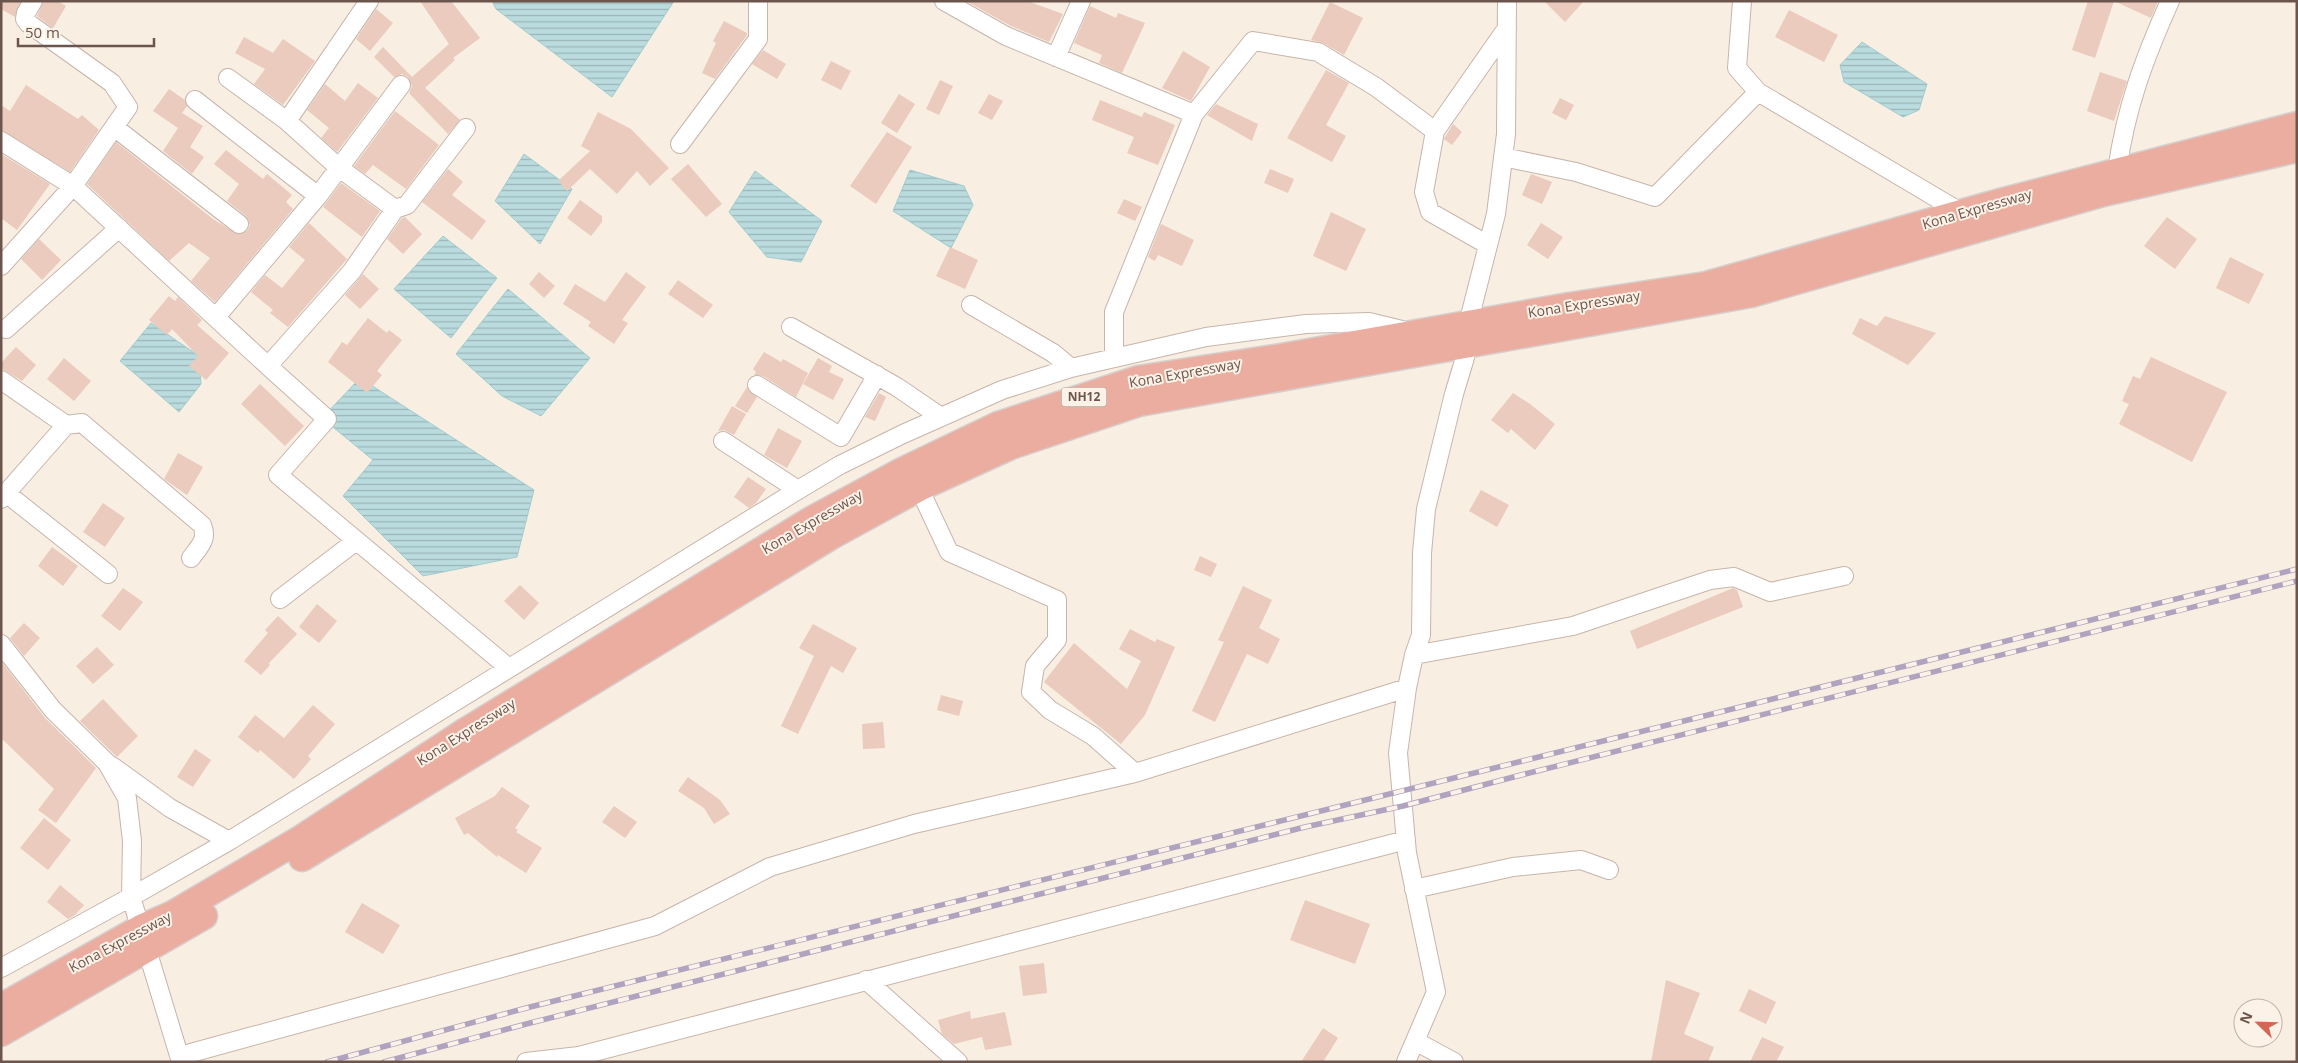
<svg xmlns="http://www.w3.org/2000/svg" width="2298" height="1063" viewBox="0 0 2298 1063" font-family="'Open Sans',sans-serif">
<style>
.water{fill:url(#water-rules);stroke:#a1cccf}
.building{fill:#eacbbd}
.lines{fill:none;stroke-linecap:round;stroke-linejoin:round}
.minor-casing{stroke:#c7b5ab;stroke-width:20}
.highway-casing{stroke:#d6cfcd;stroke-width:29}
.minor{stroke:#fff;stroke-width:18}
.highway{stroke:#ebada0;stroke-width:26}
.rail-casing{stroke:#b0a3bf;stroke-width:5.5}
.rail{stroke:#fcf2e7;stroke-width:4;stroke-dasharray:11;stroke-linecap:butt}
.labels{text-anchor:middle;stroke-width:4;stroke-linejoin:round;paint-order:stroke}
.shield{fill:#fcf2e7;stroke:#97847a;stroke-width:1}
.shield-label{font-size:12px;font-weight:bold;fill:#6c554c}
.street-label{font-size:14px;fill:#6c554c;stroke:#fcf2e7}
</style>
<defs>
<pattern id="water-rules" width="6" height="5" patternUnits="userSpaceOnUse" patternTransform="scale(1.25)"><rect width="6" height="5" fill="#badcdf"/><path d="M0 2.5h6" fill="none" stroke="#9bb5b7"/></pattern>
</defs>
<rect width="100%" height="100%" fill="#f8eee2"/>
<!-- water -->
<path class="water" d="M492,1H674L612,97L496,9Z
M1862,42L1927,84L1919,110L1903,117L1844,82L1840,65Z
M524,154L572,189L540,244L495,201Z
M910,170L964,186L973,205L951,248L893,211Z
M755,171L822,221L801,262L767,257L729,212Z
M443,236L497,278L451,338L394,289Z
M508,289L590,358L541,416L502,396L456,354Z
M151,323L199,356L201,384L179,412L120,361Z
M360,378L534,490L517,557L423,576L343,496L373,460L322,418Z"/>
<!-- building -->
<path class="building" d="M1,1H21L15,17L1,9Z
M44,1H58L66,6L53,28L37,16Z
M420,1H451L480,38L453,58L455,60L425,88L460,120L448,134L409,93L412,86L408,77L402,74L394,77L374,57L383,47L412,77L449,44Z
M966,1H1027L1063,14L1049,42L1011,26Z
M1544,1H1584L1565,22Z
M2088,1H2158L2151,18L2114,1L2095,58L2072,50Z
M1330,2L1363,18L1344,55L1323,43L1311,40Z
M1090,6L1116,18L1118,13L1145,23L1122,73L1099,63L1102,55L1074,43Z
M376,9L393,23L370,51L356,39Z
M1789,10L1838,35L1824,62L1775,37Z
M724,21L747,33V35L715,79L702,73L716,43L713,41Z
M244,37L273,53L283,39L315,61L283,105L254,84L265,69L235,53Z
M763,50L786,64L777,79L752,64Z
M1183,51L1210,67L1191,101L1162,88Z
M831,61L851,71L841,90L821,80Z
M1326,70L1349,83L1326,125L1346,136L1332,162L1287,138Z
M2100,72L2127,81L2114,121L2087,111Z
M940,80L953,86L939,115L926,109Z
M358,83L378,98L337,152L321,138L329,128L307,110L325,84L345,101Z
M26,85L78,119L82,115L99,130L70,172L1,130V105L10,111Z
M169,89L185,100L187,106L182,113L203,126L190,147L204,157L192,174L163,151L178,128L153,111Z
M899,94L915,104L897,133L881,123Z
M989,94L1003,101L992,120L978,113Z
M1560,98L1574,105L1566,120L1552,113Z
M1100,100L1142,117L1144,112L1175,125L1158,165L1127,153L1134,137L1092,120Z
M1216,104L1258,124L1252,141L1207,115Z
M395,111L439,145L406,189L373,165L365,174L354,166Z
M598,112L631,129L669,168L650,186L637,171L617,194L590,169L567,191L558,181L590,151L581,146Z
M1453,124L1462,132L1452,145L1444,139Z
M887,132L912,147L876,204L850,186Z
M116,142L213,219L237,234L247,231L250,225L246,216L227,201L239,184L214,164L226,150L263,179L267,174L292,195L286,202L293,209L215,302L191,281L210,258L189,243L169,261L87,184Z
M1,154L50,184L17,230L1,218Z
M688,164L722,204L706,217L671,179Z
M448,169L463,182L452,195L486,221L472,240L422,202Z
M1270,169L1294,179L1288,193L1264,183Z
M1531,174L1552,182L1542,204L1522,195Z
M341,183L380,211L362,237L323,207Z
M1124,199L1142,207L1135,221L1117,213Z
M580,200L602,216V222L591,236L567,218Z
M1331,212L1366,229L1346,271L1313,256Z
M405,217L422,234L403,254L387,239L402,218Z
M2167,217L2197,239L2175,269L2144,246Z
M309,223L347,259L288,327L270,313L273,310L251,292L265,275L282,288L305,260L289,247Z
M1541,223L1563,237L1548,259L1527,245Z
M1161,224L1194,240L1182,266L1158,255L1155,261L1148,257Z
M39,239L61,260L42,280L21,259Z
M950,247L978,260L965,289L936,276Z
M2230,257L2264,274L2249,304L2216,288Z
M539,272L555,286L544,298L529,284Z
M626,272L646,287L622,320L628,323L614,344L588,326L591,322L563,304L575,284L605,302Z
M363,274L379,289L360,309L345,295Z
M678,280L713,305L703,318L668,294Z
M169,296L175,301L178,297L202,320L197,325L229,353L206,380L189,366L198,356L172,329L167,335L149,320Z
M1885,316L1936,333L1908,365L1852,334L1860,318L1877,326Z
M368,318L387,333L389,330L402,340L377,371L382,375L367,393L328,362L342,342L347,345Z
M16,347L36,365L22,381L1,368V363Z
M764,352L781,362L783,359L808,373L796,397L763,376L754,375L756,372L753,369Z
M2151,357L2227,392L2192,462L2119,424L2129,404L2122,401L2133,376L2140,379Z
M64,358L91,381L74,401L47,379Z
M818,358L832,366L829,372L844,379L833,400L803,384Z
M260,384L304,426L285,446L241,404Z
M747,387L757,397L747,413L735,406Z
M879,393L886,397L875,421L865,417Z
M1513,393L1530,404L1555,424L1535,450L1511,429L1508,433L1491,420Z
M732,406L746,414L734,435L724,430L718,431Z
M778,428L802,441L787,468L764,455Z
M178,453L203,467L187,495L164,479Z
M748,477L766,489L756,503L749,508L734,497Z
M1481,490L1509,505L1497,527L1469,511Z
M103,503L125,518L105,547L83,532Z
M52,547L78,566L63,586L38,566Z
M1200,556L1217,564L1211,577L1194,570Z
M520,585L539,603L524,620L504,601Z
M1243,586L1272,600L1259,628L1280,639L1268,664L1247,654L1215,722L1192,711L1224,642L1218,640Z
M123,588L143,602L120,631L101,616Z
M1733,588L1737,590L1743,607L1637,649L1630,631Z
M317,604L337,621L319,643L299,627Z
M278,616L297,634L269,663L270,665L261,675L244,661L268,633L265,630Z
M24,623L40,638L24,656L10,638Z
M813,624L857,648L843,673L831,666L798,734L781,726L814,656L799,648Z
M1130,629L1155,642L1157,639L1175,647L1145,715L1121,744L1044,682L1074,643L1127,689L1141,661L1119,649Z
M97,647L114,665L93,684L76,666Z
M1,661L45,718L96,768L56,823L38,810L54,789L1,738Z
M941,695L963,701L959,716L937,710Z
M103,699L138,736L117,757L80,721Z
M313,705L335,724L308,756L311,759L294,779L260,750L258,753L238,737L255,715L284,738Z
M883,722L885,748L863,749L862,724Z
M195,749L211,760L193,787L177,777Z
M688,777L720,800L730,814L714,824L704,808L678,791Z
M502,787L530,806L515,828L518,830L516,832L542,848L526,873L498,855L497,857L468,833L464,835L455,818L495,796Z
M614,806L637,822L625,838L602,822Z
M44,818L71,840L48,870L20,848Z
M60,885L84,905L75,915L68,919L47,902Z
M1305,900L1370,924L1355,964L1290,940Z
M362,903L400,925L383,954L345,932Z
M1044,963L1047,993L1023,996L1019,966Z
M1666,980L1700,993L1684,1034L1714,1047L1708,1062H1651Z
M1749,989L1776,1002L1766,1024L1739,1011Z
M970,1011L971,1019L1005,1012L1012,1045L985,1050L982,1037L954,1044L942,1034L938,1020Z
M1323,1028L1338,1038L1323,1062H1301Z
M1762,1037L1784,1047L1776,1062H1750Z"/>
<g class="lines">
<!-- minor casing -->
<g class="minor-casing">
<path id="minor" d="M944,1L1006,36L1194,114
M1742,1L1737,68L1758,92L1962,213
M1056,57L1081,1
M228,78L287,121L338,167L395,209
M195,100L318,196
M287,121L369,1
M114,127L239,224
M1,141L73,186L268,366L352,271L395,209L407,205L466,128
M680,144L758,39V1
M1503,157L1576,172L1655,197L1758,92
M2117,171C2126,107 2144,59 2170,1
M1488,245L1430,212L1424,192L1435,131L1507,28
M1,266L73,186L128,107L112,83L28,23L25,19L26,13L33,1
M971,305L1053,353L1071,368
M216,317L318,196L401,85
M791,327L897,387L941,417
M6,329L119,228
M1114,358V312L1194,114L1253,41L1318,52L1376,87L1435,131
M268,366L327,419L278,475L509,668
M1,380L66,425L1,499
M757,385L841,437L877,375
M66,425L82,423L202,525C208,539 200,546 191,558
M723,441L798,490
M919,488L949,552L1057,600V640L1035,666L1031,692L1050,710L1093,736L1135,773
M6,493L108,574
M280,599L356,541
M1,644L53,710L107,763L127,798L132,841L131,897L181,1062
M1414,655L1573,626L1710,580L1734,577L1770,592L1844,576
M112,766L170,808L229,841
M1414,889L1513,867L1581,860L1609,870
M1,968L131,897L229,841L798,490L840,465L903,434L1002,390L1071,368L1206,337L1306,324L1369,322L1406,331
M866,980L958,1062
M1415,1041L1454,1062
M180,1056L655,926L770,867L914,824L1135,773L1407,688
M526,1062L579,1056L1406,840
M1406,1062L1436,992L1407,853L1398,753L1407,688L1414,655L1421,635L1422,553L1426,509L1454,394L1464,361L1468,344V324L1496,214L1506,134L1507,1"/>
</g>
<!-- highway casing -->
<g class="highway-casing">
<path id="highway" d="M302,858L833,535L919,488L1011,446L1139,403L1751,294L2103,193L2297,149
M1,1007L141,928L173,914L302,838L469,729L811,520L902,471L998,425L1138,379L1281,357L1569,306L1706,285L2000,202L2297,125
M1,1033L204,916"/>
</g>
<!-- minor -->
<use href="#minor" class="minor"/>
<!-- highway -->
<use href="#highway" class="highway"/>
<!-- rail casing -->
<g class="rail-casing">
<path id="rail" d="M327,1062L530,1007L2297,569
M384,1062L530,1023L1305,827L1403,806L1525,774L2297,581"/>
</g>
<!-- rail -->
<use href="#rail" class="rail"/>
</g>
<g class="labels">
<!-- shield labels -->
<rect class="shield" x="1061.5" y="387.5" width="45" height="19" rx="4"/>
<g class="shield-label">
<text x="1084" y="401">NH12</text>
</g>
<!-- street labels -->
<g class="street-label">
<text transform="translate(1977 209) rotate(-16)" y="5">Kona Expressway</text>
<text transform="translate(1584 304) rotate(-9)" y="5">Kona Expressway</text>
<text transform="translate(1185 373) rotate(-10)" y="5">Kona Expressway</text>
<text transform="translate(812 522) rotate(-30)" y="5">Kona Expressway</text>
<text transform="translate(466 732) rotate(-32)" y="5">Kona Expressway</text>
<text transform="translate(120 942) rotate(-28)" y="5">Kona Expressway</text>
</g>
</g>
<!-- border -->
<rect width="2298" height="1063" fill="none" stroke="#6c554c" stroke-width="5"/>
<!-- north arrow -->
<g transform="translate(2258 1023) rotate(293)"><circle r="24" fill="#fcf2e7" stroke="#c2b3a9"/>
<path d="M0-4L9 19L0 12L-9 19Z" fill="#d36756"/>
<text y="-8" font-size="14" font-weight="bold" text-anchor="middle" fill="#6c554c">N</text>
</g>
<!-- scale -->
<path d="M18 38v8h136v-8" fill="none" stroke="#6c554c" stroke-width="2.5"/>
<text x="25" y="38" font-size="15" fill="#6c554c" stroke="#fcf2e7" stroke-width="4" paint-order="stroke">50 m</text>
</svg>
